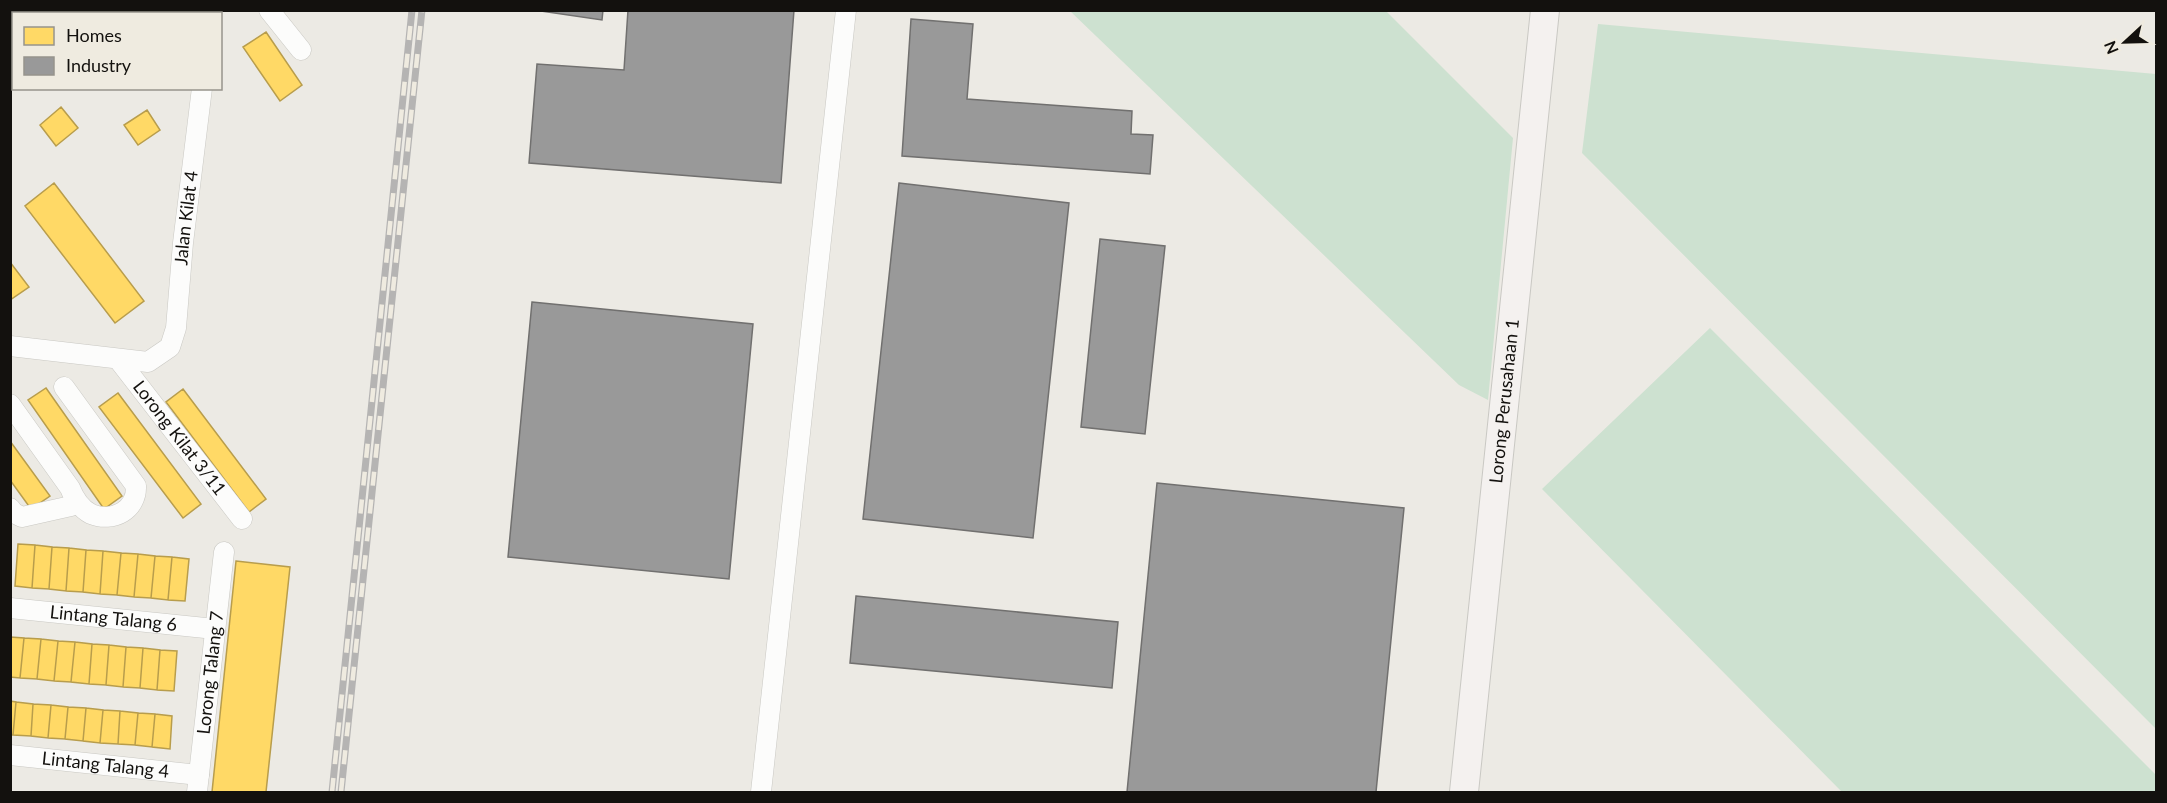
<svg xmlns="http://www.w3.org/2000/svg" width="2167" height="803" viewBox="0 0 2167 803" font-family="Lato,sans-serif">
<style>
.green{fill:#cde1d0}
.homes{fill:#ffd966;stroke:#b89d4c;stroke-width:1.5}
.industry{fill:#999;stroke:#71706f;stroke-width:1.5}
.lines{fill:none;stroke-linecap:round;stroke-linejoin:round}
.street-casing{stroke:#c9c8c3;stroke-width:21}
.secondary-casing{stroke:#c9c8c3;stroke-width:30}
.street{stroke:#fcfcfb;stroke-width:20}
.secondary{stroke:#f4f1ef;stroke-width:28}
.rail-casing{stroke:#b5b4b3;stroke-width:7}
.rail{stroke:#efebe0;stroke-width:4.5;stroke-dasharray:14;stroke-linecap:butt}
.labels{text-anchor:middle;stroke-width:6;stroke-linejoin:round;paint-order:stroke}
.street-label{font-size:18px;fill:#13110e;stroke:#efebe0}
</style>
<rect width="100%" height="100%" fill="#eceae4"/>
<!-- green -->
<path class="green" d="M1070,11H1386L1513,138L1488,400L1459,385Z
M1598,24L2156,74V729L1582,153Z
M1710,328L2156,775V792H1842L1542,489Z"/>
<!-- homes -->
<path class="homes" d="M144,10H177L178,12L146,14Z
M266,32L302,85L280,101L243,47Z
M61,107L78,128L56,146L40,125Z
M147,110L160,130L138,145L124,125Z
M54,183L144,301L115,323L25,206Z
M10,262L29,287L10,300Z
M46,388L122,496L104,509L28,400Z
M183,389L266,499L249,512L166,402Z
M118,393L201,504L183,518L99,407Z
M10,441L50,496L31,509L10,480Z
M18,544L35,545L32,588L15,586Z
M35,545L52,547L49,589L32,588Z
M52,547L69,548L66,591L49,589Z
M69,548L86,550L83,592L66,591Z
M86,550L103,551L100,594L83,592Z
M103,551L121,553L117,595L100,594Z
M121,553L138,554L134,597L117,595Z
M138,554L155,556L151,598L134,597Z
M155,556L172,557L168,600L151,598Z
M172,557L189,559L185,601L168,600Z
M236,561L290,567L266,792H212Z
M10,637L24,638L20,678L10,677Z
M24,638L41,639L37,679L20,678Z
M41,639L58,641L54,681L37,679Z
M58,641L75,642L71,682L54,681Z
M75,642L92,644L89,684L71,682Z
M92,644L109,645L106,685L89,684Z
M109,645L126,647L123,687L106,685Z
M126,647L143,648L140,688L123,687Z
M143,648L160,650L157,690L140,688Z
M160,650L177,651L174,691L157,690Z
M10,701L16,702L13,735H10Z
M16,702L33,704L31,736L13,735Z
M33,704L51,705L48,738L31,736Z
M51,705L68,707L65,739L48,738Z
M68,707L86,708L83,741L65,739Z
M86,708L103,710L100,743L83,741Z
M103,710L120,711L118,744L100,743Z
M120,711L138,713L135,745L118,744Z
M138,713L155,714L152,747L135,745Z
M155,714L172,716L170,749L152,747Z"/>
<!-- industry -->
<path class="industry" d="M534,10H603L602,20Z
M628,10H794L781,183L529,163L537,64L624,70Z
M911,19L973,24L967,99L1132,111L1131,134L1153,135L1150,174L902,156Z
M899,183L1069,203L1033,538L863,519Z
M1100,239L1165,246L1145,434L1081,427Z
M532,302L753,324L729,579L508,557Z
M1157,483L1404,508L1376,792H1127Z
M856,596L1118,622L1112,688L850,663Z"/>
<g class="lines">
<!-- street casing -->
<g class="street-casing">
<g id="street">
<path d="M269,10L301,50"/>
<path d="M210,14V10"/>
<path d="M10,63L14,64"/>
<path id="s1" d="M10,346L148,362L170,347L176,328L183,243L202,88"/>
<path id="s2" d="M118,359L242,519"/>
<path d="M10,404L70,488C74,498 81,509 91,514C113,523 137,510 136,486L64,387"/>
<path d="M10,508L14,513L22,517L71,506L74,499"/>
<path id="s3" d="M10,608L215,629"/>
<path id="s4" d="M10,755L199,775"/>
<path id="s5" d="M197,792L224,552"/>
<path d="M761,792L846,10"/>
</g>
</g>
<!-- secondary casing -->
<g class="secondary-casing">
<g id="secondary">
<path id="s6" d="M1464,792L1545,10"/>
</g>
</g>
<!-- street -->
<use href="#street" class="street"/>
<!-- secondary -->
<use href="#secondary" class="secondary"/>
<!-- rail casing -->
<g class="rail-casing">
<path id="rail" d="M332,792L412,10
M341,792L422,10"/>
</g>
<!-- rail -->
<use href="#rail" class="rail"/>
</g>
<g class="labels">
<!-- street labels -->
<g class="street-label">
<text dy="6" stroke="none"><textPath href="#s1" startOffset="296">Jalan Kilat 4</textPath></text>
<text dy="6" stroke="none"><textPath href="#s6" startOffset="393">Lorong Perusahaan 1</textPath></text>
<text dy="6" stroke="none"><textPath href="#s2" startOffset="100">Lorong Kilat 3/11</textPath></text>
<text dy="6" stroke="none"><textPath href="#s3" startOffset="104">Lintang Talang 6</textPath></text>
<text dy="6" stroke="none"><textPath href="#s5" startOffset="120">Lorong Talang 7</textPath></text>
<text dy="6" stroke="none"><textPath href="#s4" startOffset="96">Lintang Talang 4</textPath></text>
</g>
</g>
<!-- border -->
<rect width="2167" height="803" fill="none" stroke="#13110e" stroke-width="24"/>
<!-- legend -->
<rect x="12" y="12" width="210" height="78" fill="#efebe0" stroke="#97948c" stroke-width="1.5"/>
<rect x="24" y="27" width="30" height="18" fill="#ffd966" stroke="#97948c" stroke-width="1.5"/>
<text x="66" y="42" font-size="18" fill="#13110e">Homes</text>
<rect x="24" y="57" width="30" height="18" fill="#999999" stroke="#97948c" stroke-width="1.5"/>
<text x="66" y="72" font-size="18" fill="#13110e">Industry</text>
<!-- north arrow -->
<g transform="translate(2125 42) rotate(248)" stroke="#efebe0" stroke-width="4.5" paint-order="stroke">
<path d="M0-4.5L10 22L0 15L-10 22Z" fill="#13110e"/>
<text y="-9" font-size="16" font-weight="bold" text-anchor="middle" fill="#13110e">N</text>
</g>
</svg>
